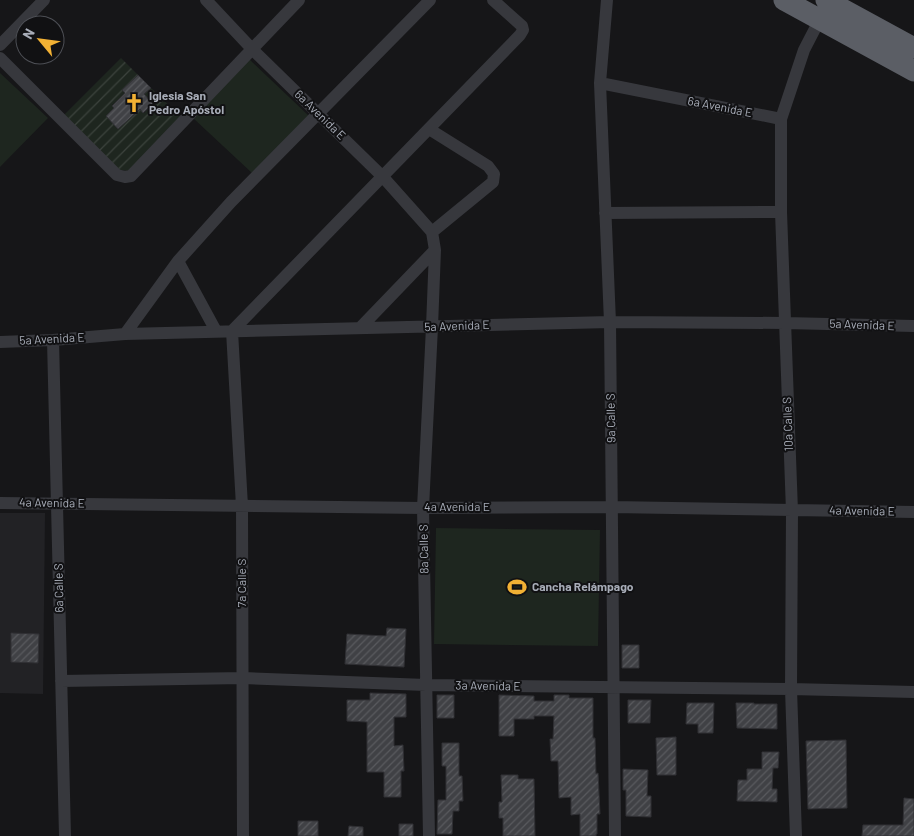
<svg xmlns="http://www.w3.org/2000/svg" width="914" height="836" viewBox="0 0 914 836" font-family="Barlow,sans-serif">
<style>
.built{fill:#222225}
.green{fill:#1e261f}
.garden{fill:url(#garden-furrows)}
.building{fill:url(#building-hatch);stroke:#303034}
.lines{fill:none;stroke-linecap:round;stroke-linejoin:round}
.minor{stroke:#37383d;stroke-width:12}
.trunk{stroke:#5b5e65;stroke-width:21}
.labels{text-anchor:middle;stroke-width:4;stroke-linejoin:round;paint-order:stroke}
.poi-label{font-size:12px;font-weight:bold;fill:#a8adb8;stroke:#111113;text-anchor:start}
.street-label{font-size:12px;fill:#a8adb8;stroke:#111113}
</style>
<defs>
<pattern id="garden-furrows" width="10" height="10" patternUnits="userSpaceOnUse" patternTransform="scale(1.25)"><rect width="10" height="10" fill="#1e261f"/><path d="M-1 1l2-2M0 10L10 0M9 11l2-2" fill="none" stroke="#3c433d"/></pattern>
<pattern id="building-hatch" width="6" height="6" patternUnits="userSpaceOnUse" patternTransform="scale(1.25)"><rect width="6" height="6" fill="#404145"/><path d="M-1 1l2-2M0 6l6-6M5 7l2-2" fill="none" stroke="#595a5e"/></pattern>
</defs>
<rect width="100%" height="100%" fill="#161618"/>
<!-- built -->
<path class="built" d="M0,513H45L43,694L0,693Z"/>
<!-- green -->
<path class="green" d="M249,59L309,116L252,173L193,118Z
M0,73L48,118L0,167Z
M436,528L600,530L598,646L434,644Z"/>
<!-- garden -->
<path class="garden" d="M121,58L138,75L122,90L126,95L119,102L118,100L112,105L114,108L118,129L140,109L144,113L153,104L144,94L151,88L181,117L129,171L120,170L62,117Z"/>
<!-- building -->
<path class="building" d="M138,75L151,88L144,94L153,104L143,113L140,109L118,129L106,116L114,108L112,106L125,93L122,90Z
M387,628L406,629L404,667L345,664L347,634L386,636Z
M11,633L39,634L38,663L11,662Z
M622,645H639V668H622Z
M370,693L406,694V717H394V746L403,745L404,771H401V797H384V772H367V722L347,721V700H370Z
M437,695H454V718H437Z
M499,695L534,696V701H554V695H569V698H593V738H595L596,774L598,773L600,814H597V834H596V836H580V814L571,815V797L559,798L558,761H551L550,739H553L554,716H534V719H514V736H499Z
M628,700H651L650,723H628Z
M687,703H714L713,733H698V724H686Z
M736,703H754V704H777V729L737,728Z
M676,737V775H657L656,738Z
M846,740L847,808L808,809L806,741Z
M442,743H459V776H462L463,801H459V811H453L452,834H437L438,800H446V766H442Z
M762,752H779L778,768H773L772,789H777V802L737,801L738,780H747V769H762Z
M623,769L648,770L647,796H651V817L626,816V790H623Z
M501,775H518V779H534L535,836H503V818H499V802H502Z
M904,798L914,799V836H862L863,825H903Z
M298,821H318V836H298Z
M399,824H413V836H399Z
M349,826L363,827V836H348Z"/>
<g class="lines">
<!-- minor -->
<path class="minor" d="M206,0L252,49L383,177L432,232
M607,0L600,83L610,322L615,836
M0,45L44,0
M0,58L117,175L125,177L131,176L299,0
M600,83L781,119
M429,129L488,166L494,174L493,182L432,232
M605,213L781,212
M178,261L216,331
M360,328L435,250
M125,334L178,261L231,202L430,0
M53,340L65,836
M0,342L53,340L125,334L610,322L785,323L914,326
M0,503L423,508L612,507L914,512
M61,681L243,678L426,685L791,689L914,692
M243,836L242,506L232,331L520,35L523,30L522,26L493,0
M429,836L423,508L432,327L435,250L432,232
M796,836L791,689L792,511L781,212V119L804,50L820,19"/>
<!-- trunk -->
<path class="trunk" d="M784,0L914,71
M826,0L914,48"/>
</g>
<!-- icons -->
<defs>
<g id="church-bare" transform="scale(1.5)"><path d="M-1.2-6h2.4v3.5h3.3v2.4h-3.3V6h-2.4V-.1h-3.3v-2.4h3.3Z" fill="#f2b134" stroke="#111113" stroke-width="2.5" paint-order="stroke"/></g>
<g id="stadium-bare" transform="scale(1.5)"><path d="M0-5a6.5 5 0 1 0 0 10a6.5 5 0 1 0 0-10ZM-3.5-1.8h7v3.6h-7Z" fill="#f2b134" stroke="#111113" stroke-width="2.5" paint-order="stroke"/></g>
</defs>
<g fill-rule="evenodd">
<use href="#church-bare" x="134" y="103"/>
<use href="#stadium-bare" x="517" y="587"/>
</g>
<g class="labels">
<!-- poi labels -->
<g class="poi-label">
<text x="149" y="100">Iglesia San<tspan x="149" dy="14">Pedro Apóstol</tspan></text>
<text x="532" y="591">Cancha Relámpago</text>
</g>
<!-- street labels -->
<g class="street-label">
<text transform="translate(720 107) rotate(11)" y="4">6a Avenida E</text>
<text transform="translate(320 115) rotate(44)" y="4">6a Avenida E</text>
<text transform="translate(862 325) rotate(2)" y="4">5a Avenida E</text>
<text transform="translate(457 326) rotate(-2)" y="4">5a Avenida E</text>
<text transform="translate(52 339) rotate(-3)" y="4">5a Avenida E</text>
<text transform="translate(611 418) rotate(-91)" y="4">9a Calle S</text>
<text transform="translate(788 424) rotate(-92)" y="4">10a Calle S</text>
<text transform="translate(52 503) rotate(1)" y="4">4a Avenida E</text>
<text x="457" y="511">4a Avenida E</text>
<text transform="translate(862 511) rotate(1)" y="4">4a Avenida E</text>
<text transform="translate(424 549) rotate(-91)" y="4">8a Calle S</text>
<text transform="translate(242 583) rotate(-90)" y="4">7a Calle S</text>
<text transform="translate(59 588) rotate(-91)" y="4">6a Calle S</text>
<text transform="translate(488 686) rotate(1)" y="4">3a Avenida E</text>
</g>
</g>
<!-- north arrow -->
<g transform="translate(40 40) rotate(299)"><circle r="24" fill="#111113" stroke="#4d4f55"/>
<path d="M0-4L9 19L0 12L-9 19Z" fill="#f2b134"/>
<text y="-8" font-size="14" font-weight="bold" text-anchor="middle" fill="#a8adb8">N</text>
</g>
</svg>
